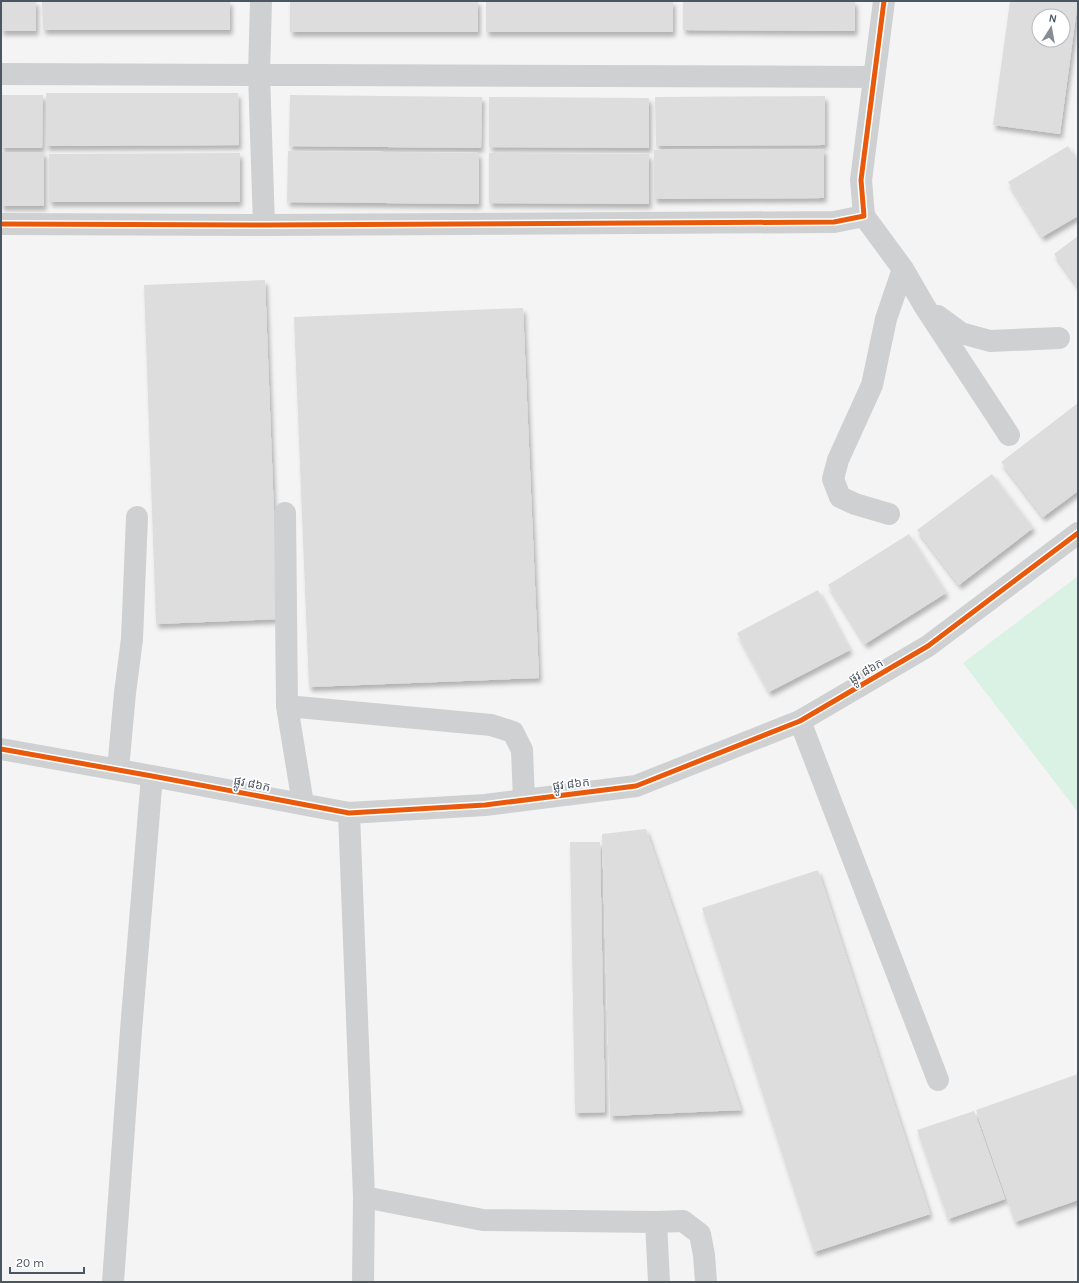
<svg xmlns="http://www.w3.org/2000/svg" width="1079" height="1283" viewBox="0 0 1079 1283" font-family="Karla,'Noto Sans Khmer',sans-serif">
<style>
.green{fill:#d9f2e3}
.building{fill:#ddddde;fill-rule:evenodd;filter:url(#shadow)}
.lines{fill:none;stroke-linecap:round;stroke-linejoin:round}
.minor{stroke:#ced0d2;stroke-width:22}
.cycleway-casing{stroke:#fff;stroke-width:8}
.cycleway{stroke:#e8590c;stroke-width:5}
.labels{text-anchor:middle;stroke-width:3.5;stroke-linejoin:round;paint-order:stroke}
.street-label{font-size:12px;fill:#4a5661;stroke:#fff}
</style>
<defs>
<filter id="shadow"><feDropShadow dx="2.5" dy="4.5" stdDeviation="2" flood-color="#0004"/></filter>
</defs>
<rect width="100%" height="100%" fill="#f4f4f4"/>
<!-- green -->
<path class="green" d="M1078,576V812L963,663Z"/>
<!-- building -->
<path class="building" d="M1,1H36V31H1Z
M42,1H230V30H43Z
M290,1H478V32H290Z
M486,1H673V32H486Z
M683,1H855V31L683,30Z
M1010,1H1078L1060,134L993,125ZM1039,16H1063V40H1039Z
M46,93H238L239,145L46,146Z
M1,95H43L42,148H1Z
M290,95L482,97L481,148L289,146Z
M825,96V145L656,146L655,97Z
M489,97L649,98V148L489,147Z
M1068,146L1078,162V216L1042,237L1008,182Z
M824,149V198L654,199V150Z
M288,151L479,153V204L287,202Z
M1,152H44V206H1Z
M240,153V202H49V154Z
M489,153L649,154V204L489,203Z
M1078,236V287L1054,254Z
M265,280L278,619L156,624L144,285Z
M523,308L539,678L309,687L294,317Z
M1078,403V491L1043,517L1001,462Z
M992,474L1033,528L959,585L917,530Z
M909,534L946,593L865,644L828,585Z
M818,590L850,650L769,692L737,633Z
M646,829L741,1110L610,1116L602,834Z
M570,842H600L605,1112L575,1113Z
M818,870L930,1214L814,1252L702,908Z
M1078,1074V1200L1015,1222L976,1110Z
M974,1111L1005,1199L948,1219L917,1130Z"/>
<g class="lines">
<!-- minor -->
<path class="minor" d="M261,1L259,74L264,225
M1,74L874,77
M864,216L903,269L925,307L1009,435
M1,224L264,225L834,222L864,216L861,180L884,1
M938,316L961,333L990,341L1059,338
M285,513L287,706L303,804
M889,514L855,504L840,497L833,479L838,460L872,385L886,319L903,269
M287,706L491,725L513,732L522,750L524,800
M800,721L938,1080
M1,749L152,776L349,813L485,805L636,786L800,721L928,646L1078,533
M118,769L125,693L132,639L137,517
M349,813L364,1197L363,1282
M364,1197L483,1220L656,1222L659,1282
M656,1222L683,1221L700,1234L704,1255L706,1282
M113,1282L131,1030L152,776"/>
<!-- cycleway casing -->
<g class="cycleway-casing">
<path id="cycleway" d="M1,224L264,225L834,222L864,216L861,180L884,1
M1,749L152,776L349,813L485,805L636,786L800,721L928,646L1078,533"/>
</g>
<!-- cycleway -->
<use href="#cycleway" class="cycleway"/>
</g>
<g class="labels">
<!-- street labels -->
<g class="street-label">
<text transform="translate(866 671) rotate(-30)" y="4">ផ្លូវ ៨៦ក</text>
<text transform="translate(252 784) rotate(11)" y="4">ផ្លូវ ៨៦ក</text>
<text transform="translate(571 784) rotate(-7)" y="4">ផ្លូវ ៨៦ក</text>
</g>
</g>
<!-- border -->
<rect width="1079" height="1283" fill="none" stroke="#4a5661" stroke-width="4"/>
<!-- north arrow -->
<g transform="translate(1051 28) rotate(11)"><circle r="19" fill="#ffffff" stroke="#b7bbc0"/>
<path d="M0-3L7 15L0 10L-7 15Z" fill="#868d94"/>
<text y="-6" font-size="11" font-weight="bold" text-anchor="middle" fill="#4a5661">N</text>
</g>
<!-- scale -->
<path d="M10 1267v6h74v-6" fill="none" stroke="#4a5661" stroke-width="2"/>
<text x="16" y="1267" font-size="12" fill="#4a5661" stroke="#ffffff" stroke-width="3" paint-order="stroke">20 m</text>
</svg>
